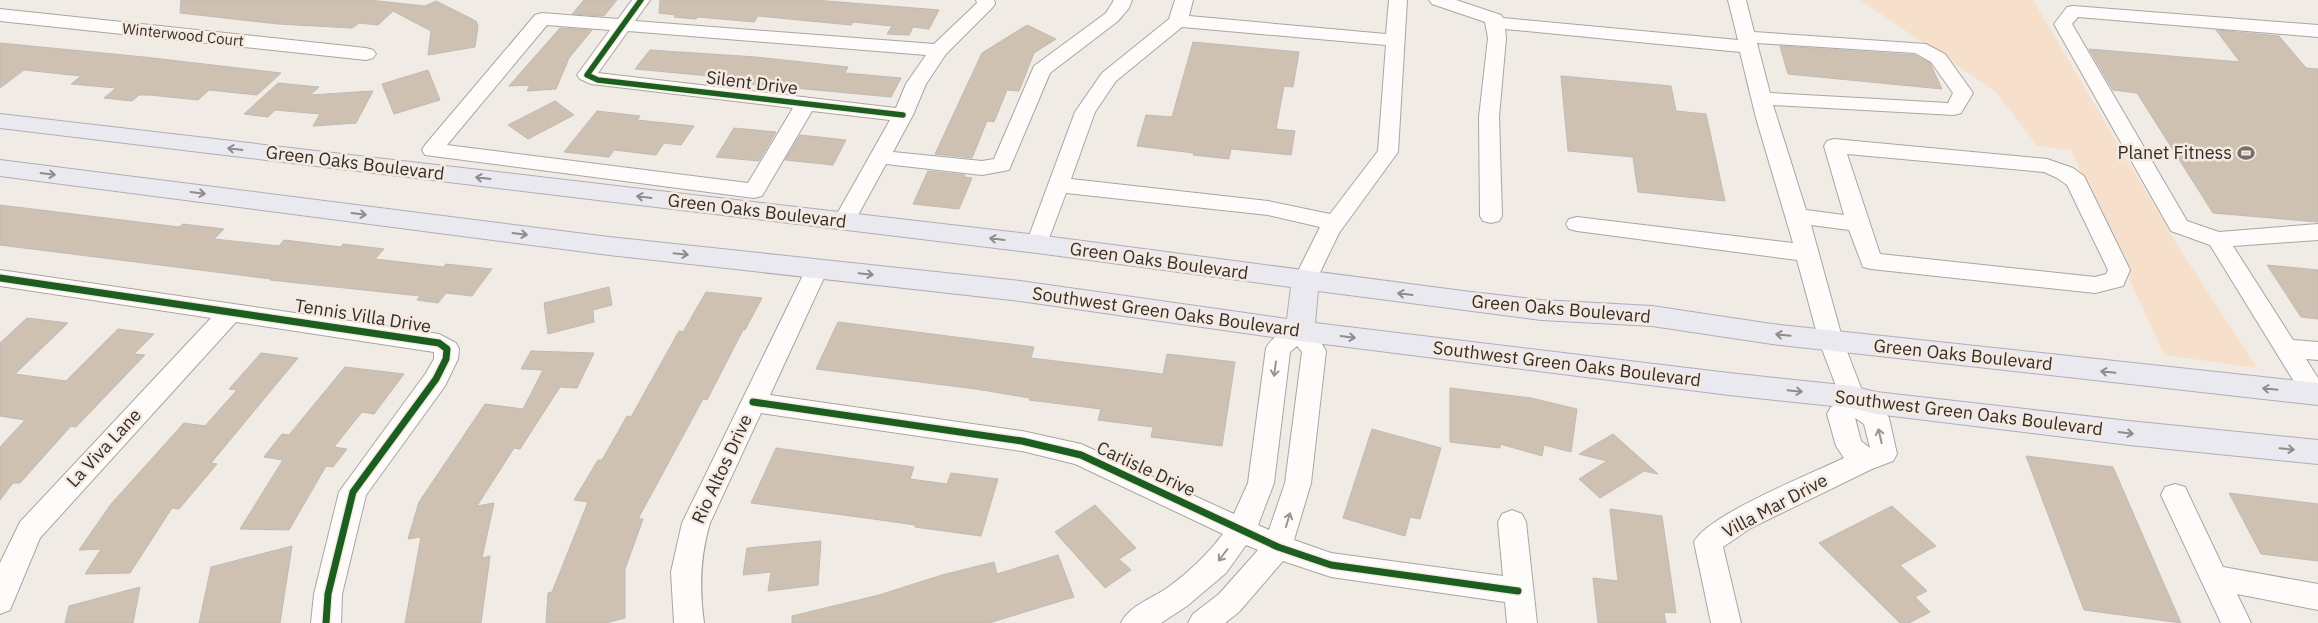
<svg xmlns="http://www.w3.org/2000/svg" width="2318" height="623" viewBox="0 0 2318 623" font-family="'IBM Plex Sans',sans-serif">
<style>
.green{fill:#f6e0cb}
.building{fill:#cfc1b2;stroke:#bfbab5}
.lines{fill:none;stroke-linecap:round;stroke-linejoin:round}
.minor-casing{stroke:#aaa5a1;stroke-width:2}
.major-casing{stroke:#b0adb7;stroke-width:2}
.minor{fill:#fdfcfb;fill-rule:evenodd}
.major{fill:#eae9f0;fill-rule:evenodd}
.cycleway-far1-casing{stroke:#f6eae0;stroke-width:8}
.cycleway-casing{stroke:#f6eae0;stroke-width:10}
.cycleway-far1{stroke:#1b5e20;stroke-width:5.5}
.cycleway{stroke:#1b5e20;stroke-width:7}
.oneway{stroke:#8e8c8d}
.oneway2{stroke:#989592}
.labels{text-anchor:middle;stroke-width:5;stroke-linejoin:round;paint-order:stroke}
.far-street-label{font-size:15px;fill:#322e2a;stroke:#f6eae0}
.street-label{font-size:18px;fill:#322e2a;stroke:#f6eae0}
.poi-label{font-size:18px;fill:#322e2a;stroke:#f6eae0;text-anchor:end}
</style>
<rect width="100%" height="100%" fill="#f1ebe5"/>
<!-- green -->
<path class="green" d="M1860,0H2033L2176,243L2257,368L2164,355L2071,150L2037,146L1996,92Z"/>
<!-- building -->
<path class="building" d="M181,0H369L425,6L436,1L476,21L478,26L475,47L428,55L431,31L393,11L378,25L359,23L352,28L278,24L180,13Z
M584,0H617L604,16L572,14Z
M660,0H815L939,10L929,29L913,27L909,35L887,34L892,26L853,22L851,25L758,16L754,22L698,17L696,19L674,17L675,15L659,13Z
M1027,25L1056,39L1034,53L1019,91L1007,90L994,122L987,121L972,158L935,154L982,53Z
M560,28L592,30L569,58L556,89L527,91L530,85L509,86Z
M2216,30L2279,36L2306,68L2318,69V222L2213,213L2137,93L2113,90L2089,49L2240,62Z
M1193,42L1299,52L1293,87L1284,86L1276,129L1295,131L1291,155L1231,149L1229,159L1193,155L1194,153L1137,146L1146,115L1172,117Z
M0,43L144,57L281,73L257,95L209,90L198,100L150,95H139L132,101L104,98L116,88L71,84L81,76L24,70L0,88Z
M1780,46L1915,55L1930,63L1942,89L1788,74Z
M650,50L756,57L848,67L845,73L901,78L891,97L740,83L742,79L635,69Z
M428,70L440,100L394,114L382,84Z
M1561,76L1671,86L1676,111L1706,114L1725,201L1638,192L1633,157L1568,151Z
M278,83L319,87L310,95L373,91L356,123L313,126L320,114L275,110L268,117L244,114Z
M555,101L574,115L528,139L508,125Z
M597,111L640,116L637,120L694,126L681,145L664,143L656,155L614,150L609,157L564,152Z
M734,128L776,132L759,161L716,157Z
M800,135L819,137L846,140L833,165L785,160Z
M928,171L965,175L964,177L972,178L959,209L913,204Z
M0,205L179,227L183,224L224,229L214,239L279,246L284,240L341,247L343,244L384,249L375,259L443,267L446,264L492,269L472,296L446,293L438,303L417,300L420,296L270,280L271,279L0,245Z
M2267,265L2318,270V319L2301,317Z
M609,287L612,305L593,310L594,322L548,334L544,303Z
M706,292L762,298L745,330H743L707,400L703,399L638,519H643L625,569V618L606,623H546L548,593L552,592L588,502L574,500L598,460H602L627,416L631,417L679,331L683,332Z
M27,318L68,323L15,374L66,381L118,329L154,334L134,354L145,355L76,427L71,426L20,483H13L0,500V447L25,420L0,416V343Z
M838,322L1034,347L1031,358L1163,374L1167,354L1235,362L1222,446L1151,437L1153,427L1098,420L1101,409L1029,400L1030,398L976,389L816,369Z
M531,351L594,353L577,388L560,387L520,449L514,448L477,506L494,503L482,558L490,556L481,623H405L421,537L408,539L419,502L485,404L523,409L543,370L521,369Z
M261,353L298,358L211,463L217,464L179,509L172,508L130,573L85,574L101,549L79,550L111,504L184,423L205,426L237,390L229,389Z
M345,367L404,374L374,414L362,412L334,447L347,449L333,467L326,466L289,530L240,529L283,460L264,457L282,434L289,435Z
M1450,388L1531,398L1577,409L1571,452L1544,445L1542,456L1500,444V448L1450,442Z
M1372,429L1441,448L1420,519L1410,517L1405,536L1343,518Z
M1613,434L1658,474L1644,471L1600,498L1579,479L1607,461L1579,454Z
M776,448L914,467L910,479L947,484L951,473L998,479L981,536L915,527V525L866,518L751,503Z
M2026,456L2113,467L2181,623L2084,610Z
M2229,493L2318,504V561L2261,554Z
M1095,505L1136,548L1119,559L1131,570L1105,588L1055,532Z
M1892,506L1936,546L1900,565L1927,591L1915,597L1930,612L1909,623H1900L1819,543Z
M1610,509L1662,516L1676,613L1664,612L1666,623H1598L1593,578L1618,581Z
M821,541L818,585L768,591L771,572L743,575L747,548Z
M292,546L280,623H199L211,567Z
M1058,555L1074,597L989,623H792V616L879,595L942,575L994,562L997,574Z
M140,587L133,623H65L69,606Z"/>
<g class="lines">
<!-- minor casing -->
<g class="minor-casing">
<path id="minor" d="M632,0H650L635,21L934,44L977,3L976,0H994L995,4L992,8L946,54L926,84L913,115L893,152L982,161L994,159L1034,66L1106,13L1114,0H1132L1129,8L1118,21L1050,73L1009,170L982,175L886,164L852,226L844,228L836,226L833,221L890,120L812,111L762,196L754,198L425,155L422,150L425,145L535,15L542,13L618,19ZM547,25L610,30L577,75L580,79L591,84L793,108L748,183L447,145ZM628,31L926,55L906,84L896,108L598,73Z
M1175,0H1193L1189,16L1386,34L1389,0H1407L1398,152L1339,233L1313,287L1305,289L1297,287L1293,281L1320,227L1268,215L1066,193L1045,249L1037,252L1029,249L1026,244L1075,112L1102,73L1169,19ZM1182,27L1386,45L1378,151L1330,214L1268,201L1071,179L1095,112L1116,81Z
M1429,0H1456L1501,15L1503,18L1738,40L1728,0H1746L1754,32L1926,44L1945,54L1973,93L1961,113L1954,115L1773,105L1806,210L1844,215L1824,146L1827,141L1834,139L2047,159L2073,168L2084,176L2130,270L2123,286L2095,293L1871,269L1863,267L1849,230L1811,225L1843,341L1866,401L1885,411L1889,418L1897,454L1893,461L1872,469L1751,528L1723,547L1741,623H1711L1694,542C1707,515 1813,473 1844,458L1836,446L1827,414L1831,407L1842,402L1819,341L1797,260L1577,231L1569,229L1566,224L1569,219L1577,217L1793,243L1756,118L1740,52L1505,29L1506,38L1499,117L1502,216L1499,221L1491,223L1483,221L1480,216L1479,117L1488,38L1485,22L1432,4ZM1757,43L1915,53L1931,62L1953,93L1948,103L1770,93ZM1847,154L2044,172L2057,178L2067,185L2108,270L2106,274L2095,277L1880,254ZM1855,418L1864,424L1870,448L1861,441Z
M2073,6L2318,25V37L2078,17L2072,24L2187,221L2219,232L2318,224V240L2233,246L2293,340L2318,342V360L2306,359L2318,378V403L2306,401L2210,245L2171,231L2054,24L2067,7Z
M0,9L366,48L373,50L376,54L373,58L366,60L0,21Z
M817,261L825,263L828,269L770,395L1022,431L1081,444L1234,514L1248,483L1266,348C1270,340 1276,337 1283,331C1307,313 1315,330 1326,351L1311,483L1294,540L1331,553L1503,576L1498,522L1502,514L1512,510L1522,514L1526,522L1537,623H1507L1505,602L1331,577L1283,561L1239,612L1225,623H1188L1193,614L1219,594L1258,550L1246,545L1226,573L1187,606L1161,623H1121C1129,606 1151,599 1167,588C1188,573 1207,555 1223,534L1075,464L1022,451L761,413L710,523C700,557 699,588 704,623H674L671,572L682,523L806,269L809,263ZM1297,346L1302,352L1285,483L1269,530L1258,525L1274,483L1290,352Z
M0,270L439,334L456,343L459,349L458,359L445,386L366,495L342,594L341,623H311L314,594L339,492L426,373L434,359V352L236,322L40,538L10,610L0,614V563L20,522L211,318L0,286Z
M2175,484L2185,487L2223,567L2318,584V610L2237,594L2251,623H2221L2161,495L2165,487Z"/>
</g>
<!-- major casing -->
<g class="major-casing">
<path id="major" d="M0,114L1037,235L1463,291L1541,300L1652,306L1772,324L2318,383V405L1772,344L1652,326L1541,320L1318,291L1315,323L1729,373L1852,386L1876,392L2129,421L2318,440V464L2129,445L1876,414L1852,408L1729,395L1300,341L1020,301L609,255L0,176V160L609,237L1020,281L1287,319L1291,287L1037,253L0,128Z"/>
</g>
<!-- minor -->
<use href="#minor" class="minor"/>
<!-- major -->
<use href="#major" class="major"/>
<!-- cycleway-far1 casing -->
<g class="cycleway-far1-casing">
<path id="cycleway-far1" d="M641,0L587,75L598,80L903,115"/>
</g>
<!-- cycleway casing -->
<g class="cycleway-casing">
<path id="cycleway" d="M0,278L439,343L447,349L446,359L436,379L353,492L328,594L326,623
M753,402L1022,441L1081,455L1278,547L1331,565L1518,591"/>
</g>
<!-- cycleway-far1 -->
<use href="#cycleway-far1" class="cycleway-far1"/>
<!-- cycleway -->
<use href="#cycleway" class="cycleway"/>
</g>
<!-- one-way arrows -->
<defs><path id="oneway-shaft" d="M-6 0H5M1.5-3L5.5 0L1.5 3" fill="none" stroke-width="1.6" stroke-linecap="round" stroke-linejoin="round" transform="scale(1.25)"/></defs>
<g class="oneway">
<use href="#oneway-shaft" transform="translate(235 149) rotate(-173)"/>
<use href="#oneway-shaft" transform="translate(48 174) rotate(7)"/>
<use href="#oneway-shaft" transform="translate(483 178) rotate(-173)"/>
<use href="#oneway-shaft" transform="translate(198 193) rotate(7)"/>
<use href="#oneway-shaft" transform="translate(644 197) rotate(-173)"/>
<use href="#oneway-shaft" transform="translate(359 214) rotate(7)"/>
<use href="#oneway-shaft" transform="translate(520 234) rotate(7)"/>
<use href="#oneway-shaft" transform="translate(997 239) rotate(-173)"/>
<use href="#oneway-shaft" transform="translate(681 254) rotate(6)"/>
<use href="#oneway-shaft" transform="translate(866 274) rotate(6)"/>
<use href="#oneway-shaft" transform="translate(1405 294) rotate(-173)"/>
<use href="#oneway-shaft" transform="translate(1783 335) rotate(-174)"/>
<use href="#oneway-shaft" transform="translate(1348 337) rotate(7)"/>
<use href="#oneway-shaft" transform="translate(2108 372) rotate(-174)"/>
<use href="#oneway-shaft" transform="translate(2270 389) rotate(-174)"/>
<use href="#oneway-shaft" transform="translate(1795 391) rotate(6)"/>
<use href="#oneway-shaft" transform="translate(2126 433) rotate(7)"/>
<use href="#oneway-shaft" transform="translate(2287 449) rotate(6)"/>
</g>
<g class="oneway2">
<use href="#oneway-shaft" transform="translate(1275 369) rotate(97)"/>
<use href="#oneway-shaft" transform="translate(1880 436) rotate(-103)"/>
<use href="#oneway-shaft" transform="translate(1288 520) rotate(-73)"/>
<use href="#oneway-shaft" transform="translate(1223 555) rotate(127)"/>
</g>
<!-- icons -->
<defs>
<g id="stadium-bare" transform="scale(1.35)"><path d="M0-5a6.5 5 0 1 0 0 10a6.5 5 0 1 0 0-10ZM-3.5-1.8h7v3.6h-7Z" fill="#75706b" stroke="#f6eae0" stroke-width="2.5" paint-order="stroke"/></g>
</defs>
<g fill-rule="evenodd">
<use href="#stadium-bare" x="2246" y="153"/>
</g>
<g class="labels">
<!-- far-street labels -->
<g class="far-street-label">
<text transform="translate(183 35) rotate(6)" y="5">Winterwood Court</text>
</g>
<!-- street labels -->
<g class="street-label">
<text transform="translate(752 83) rotate(7)" y="6">Silent Drive</text>
<text transform="translate(355 163) rotate(7)" y="6">Green Oaks Boulevard</text>
<text transform="translate(757 211) rotate(7)" y="6">Green Oaks Boulevard</text>
<text transform="translate(1159 261) rotate(8)" y="6">Green Oaks Boulevard</text>
<text transform="translate(1561 309) rotate(5)" y="6">Green Oaks Boulevard</text>
<text transform="translate(1166 312) rotate(8)" y="6">Southwest Green Oaks Boulevard</text>
<text transform="translate(363 316) rotate(9)" y="6">Tennis Villa Drive</text>
<text transform="translate(1963 355) rotate(6)" y="6">Green Oaks Boulevard</text>
<text transform="translate(1567 364) rotate(7)" y="6">Southwest Green Oaks Boulevard</text>
<text transform="translate(1969 413) rotate(7)" y="6">Southwest Green Oaks Boulevard</text>
<text transform="translate(104 448) rotate(-47)" y="6">La Viva Lane</text>
<text transform="translate(722 469) rotate(-65)" y="6">Rio Altos Drive</text>
<text transform="translate(1146 469) rotate(25)" y="6">Carlisle Drive</text>
<text transform="translate(1775 506) rotate(-28)" y="6">Villa Mar Drive</text>
</g>
<!-- poi labels -->
<g class="poi-label">
<text x="2232" y="159">Planet Fitness</text>
</g>
</g>
</svg>
